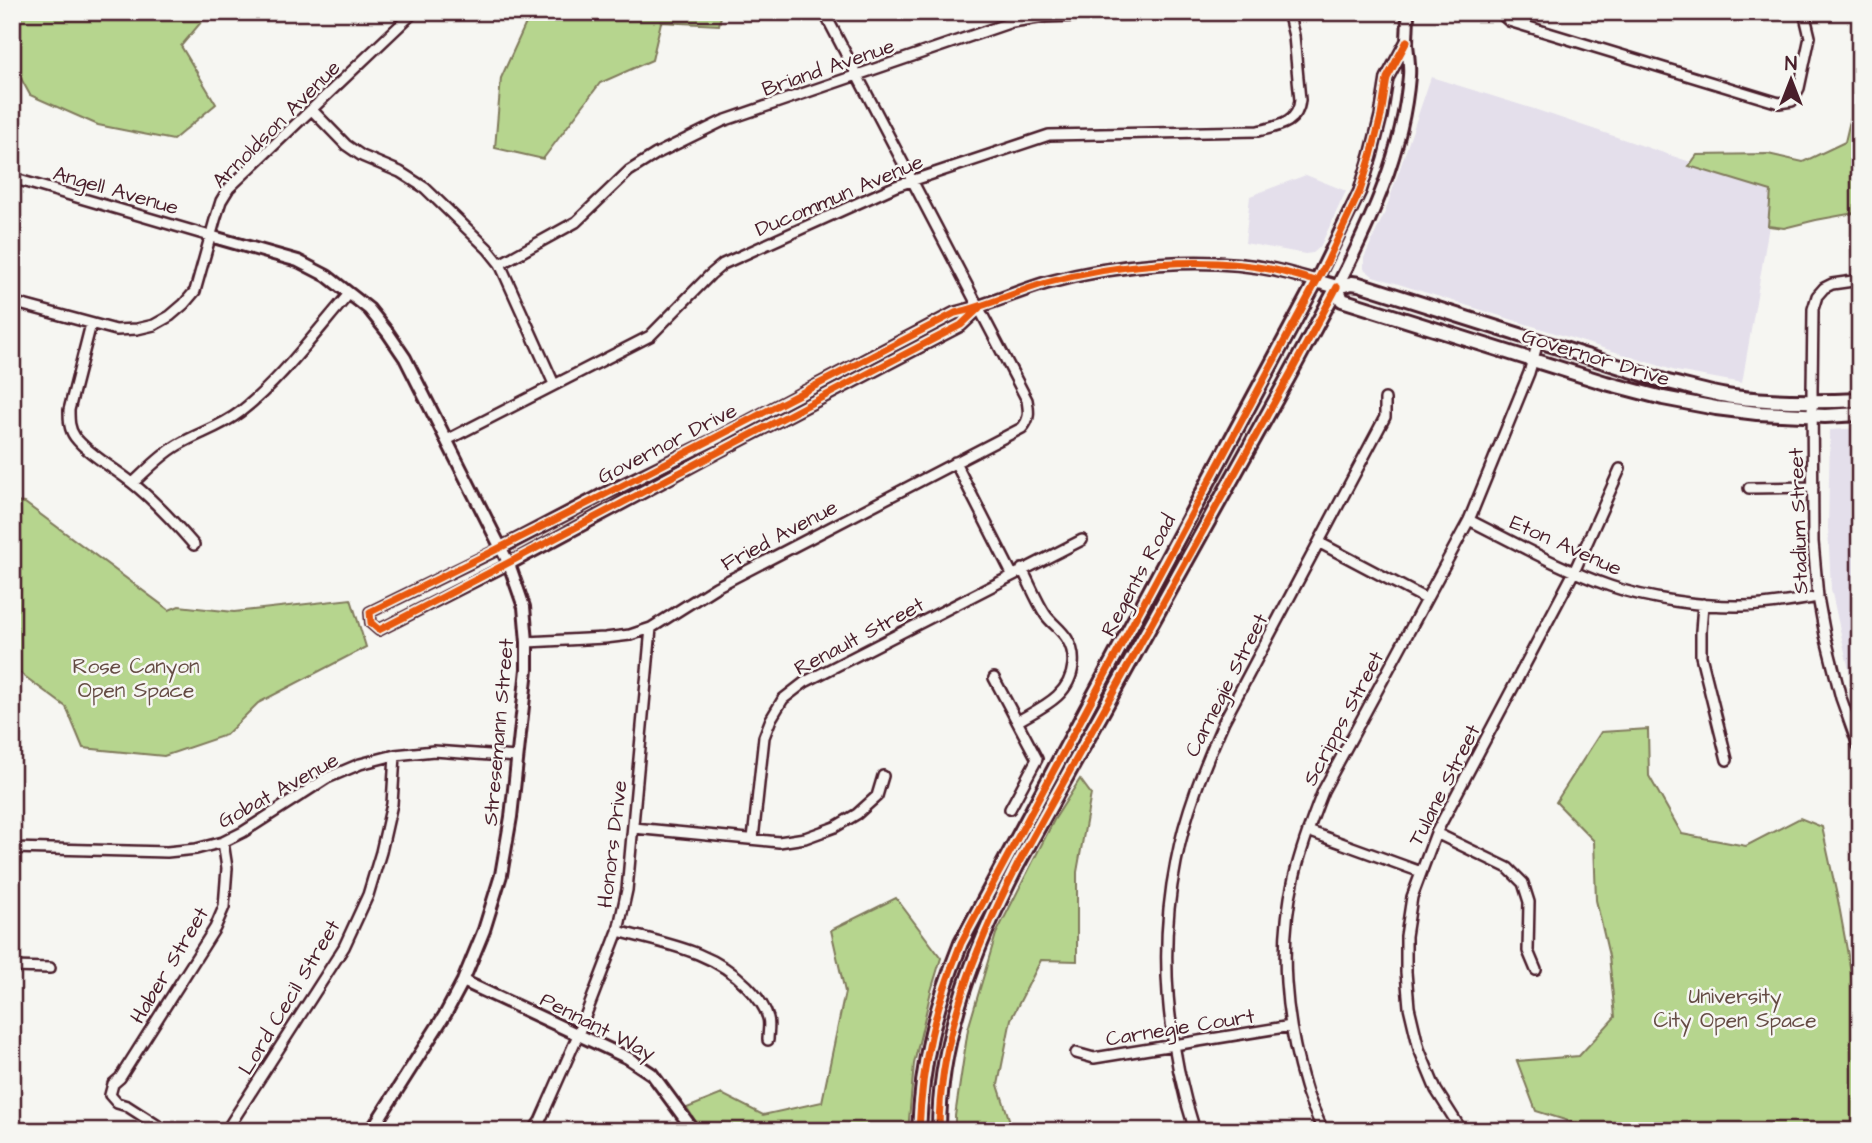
<svg xmlns="http://www.w3.org/2000/svg" width="1872" height="1143" viewBox="0 0 1872 1143" font-family="'Architects Daughter',sans-serif">
<style>
.built{fill:#e4dfeb}
.green{fill:#b6d58e;stroke:#807a5c;stroke-width:2}
.lines{fill:none;stroke-linecap:round;stroke-linejoin:round}
.minor-casing{stroke:#4a1f2b;stroke-width:14}
.tertiary-casing{stroke:#4a1f2b;stroke-width:16}
.secondary-casing{stroke:#4a1f2b;stroke-width:18}
.minor{stroke:#f6f6f2;stroke-width:9}
.tertiary{stroke:#f6f6f2;stroke-width:10}
.secondary{stroke:#f6f6f2;stroke-width:12}
.cycleway-casing{stroke:#f6f6f2;stroke-width:11}
.cycleway{stroke:#e8590c;stroke-width:7}
.labels{text-anchor:middle;stroke-width:5;stroke-linejoin:round;paint-order:stroke}
.street-label{font-size:21px;fill:#4a1f2b;stroke:#f6f6f2}
.park-label{font-size:21px;fill:#654c44;stroke:#f6f6f2}
</style>
<rect width="100%" height="100%" fill="#f6f6f2"/>
<filter id="ink" filterUnits="userSpaceOnUse"><feTurbulence type="fractalNoise" baseFrequency=".0143" numOctaves="2"/><feDisplacementMap in="SourceGraphic" scale="14" xChannelSelector="R" yChannelSelector="G"/><feConvolveMatrix kernelMatrix="1 2 1 2 8 2 1 2 1" color-interpolation-filters="sRGB"/></filter>
<g filter="url(#ink)">
<!-- built -->
<path class="built" d="M1431,77L1534,109L1773,190L1770,220L1742,383L1676,371L1373,276L1364,269V258L1385,212Z
M1306,175L1346,191L1320,247L1313,253L1305,254L1245,243L1250,196Z
M1860,428V707L1854,693L1831,589L1828,528L1830,430Z"/>
<!-- green -->
<path class="green" d="M12,12H217L207,15L181,46L216,104L173,140L98,125L30,95L12,62Z
M531,12H722L719,25L661,22L652,60L600,83L543,159L495,148L501,78Z
M1856,12H1860V212L1816,220L1784,228L1768,226L1771,191L1689,166L1697,155L1768,154L1803,162L1845,142L1856,95Z
M12,502L25,503L169,610L179,606L234,612L351,599L366,647L258,703L226,735L164,756L83,748L66,707L16,670L12,671Z
M1648,729L1649,776L1682,834L1746,846L1800,818L1822,827L1838,900L1860,1022V1131H1608L1581,1125L1536,1111L1517,1061L1579,1056L1615,1017L1609,956L1596,900L1594,841L1556,802L1601,732Z
M1080,779L1091,794L1077,872V961L1041,960L1011,1019L998,1085L1013,1131H955V1116L968,1029L996,934L1054,820Z
M896,898L941,958L931,991L914,1064L908,1131H702L687,1108L722,1094L763,1115L822,1102L845,992L831,930Z"/>
<g class="lines">
<!-- minor casing -->
<g class="minor-casing">
<path id="minor" d="M1499,12L1509,21L1779,103L1792,101L1799,88L1810,37L1804,12
M312,110L346,145L362,156L400,172L425,188L488,249L500,264L554,384
M12,178L210,236
M500,264L576,222L629,171L656,154L723,121L1012,22L1045,17L1206,12
M1860,280L1832,284L1824,288L1817,296L1813,309L1812,390L1813,542L1818,597L1825,635L1841,698L1860,751
M12,302L116,330L137,329L154,325L170,316L184,304L195,291L215,220L221,201L229,188L414,12
M91,324L69,410C69,420 69,429 75,437C88,454 114,468 131,482C154,500 175,523 194,545
M447,440L650,336L710,275L723,264L896,186L1049,135L1258,131C1278,126 1298,124 1300,100L1294,36L1288,12
M955,462L1012,574
M133,483C148,469 161,455 178,445C198,433 221,427 240,412C281,380 315,333 349,294
M1749,488L1813,487
M1469,520C1515,543 1561,569 1610,586C1647,599 1704,607 1743,606C1768,606 1793,601 1818,597
M1320,543L1426,599
M501,548L370,612L371,623L379,630L509,564
M1703,604L1701,631V656L1727,760
M527,642L605,638L630,635L651,628L716,587L1022,428C1030,419 1029,412 1027,400L824,12
M994,678L1037,759L1010,809
M1018,721C1042,707 1070,696 1073,665C1074,656 1072,647 1067,639C1061,629 1051,623 1045,614C1036,600 1030,584 1022,569
M634,828L779,842L805,838L835,827L857,814L877,796L883,776
M1308,831L1421,872
M1436,833L1508,868L1523,883L1529,902L1528,951L1536,970
M753,839L764,737L771,719L783,699L805,682L1082,540
M12,848L167,852L196,849L223,842L243,832L327,778L360,764L395,755L434,751L517,757
M618,931C665,944 712,950 747,986C756,995 765,1006 768,1018C770,1024 768,1033 768,1040
M12,967L50,968
M1076,1053L1094,1058L1291,1026
M166,1131L127,1106L117,1103L110,1095L113,1084L120,1078L215,928L224,907L227,868L223,842
M226,1131L344,947L368,895L381,852L392,804L395,755
M533,1131L540,1121L578,1035L618,931L627,890L651,628
M1195,1131C1167,1045 1158,951 1176,862C1185,813 1204,767 1224,721L1385,417V399
M1323,1131C1317,1116 1309,1101 1305,1086C1285,1019 1278,946 1294,878C1301,848 1312,819 1323,791L1469,520L1529,373L1538,342
M1462,1131L1436,1090L1419,1049L1409,1007L1406,972V936L1412,897L1436,833L1574,572L1620,469"/>
</g>
<!-- tertiary casing -->
<g class="tertiary-casing">
<path id="tertiary" d="M210,236L298,261L327,276L369,309L388,333L405,358L509,564L524,607L527,642V669L511,817L501,875L484,930L463,981L446,1013L371,1131
M1337,287C1371,221 1403,152 1409,76C1410,66 1408,55 1407,44C1407,34 1408,23 1408,12
M501,548L600,496L712,441L955,313C988,306 1015,292 1046,283C1115,264 1204,255 1275,270C1289,273 1302,277 1316,281L1360,191L1371,156L1381,116L1387,78L1407,41
M509,564L719,451L961,325L979,308
M463,981L628,1058L652,1074L694,1131"/>
</g>
<!-- secondary casing -->
<g class="secondary-casing">
<path id="secondary" d="M1337,287L1342,300L1606,383L1663,398L1716,408L1757,413L1825,416L1860,414
M919,1131C922,1060 935,1008 961,943L1316,281L1337,287L1352,283L1359,284L1668,382C1690,387 1711,394 1733,397C1774,402 1818,402 1860,400
M939,1131C939,1037 975,948 1017,866L1289,376L1337,287"/>
</g>
<!-- minor -->
<use href="#minor" class="minor"/>
<!-- tertiary -->
<use href="#tertiary" class="tertiary"/>
<!-- secondary -->
<use href="#secondary" class="secondary"/>
<!-- cycleway casing -->
<g class="cycleway-casing">
<path id="cycleway" d="M979,308L961,325C767,425 574,530 379,630L371,623L370,612C567,516 761,414 955,313C988,306 1015,292 1046,283C1115,264 1204,255 1275,270C1289,273 1302,277 1316,281
M919,1131C922,1060 935,1008 961,943L1327,262L1360,191L1371,156L1381,116L1387,78L1407,41
M939,1131C939,1037 975,948 1017,866L1289,376L1337,287"/>
</g>
<!-- cycleway -->
<use href="#cycleway" class="cycleway"/>
</g>
</g>
<g class="labels">
<!-- street labels -->
<g class="street-label">
<text transform="translate(828 67) rotate(-19)" y="7">Briand Avenue</text>
<text transform="translate(276 124) rotate(-45)" y="7">Arnoldson Avenue</text>
<text transform="translate(116 190) rotate(16)" y="7">Angell Avenue</text>
<text transform="translate(839 195) rotate(-23)" y="7">Ducommun Avenue</text>
<text transform="translate(1596 357) rotate(17)" y="7">Governor Drive</text>
<text transform="translate(667 443) rotate(-27)" y="7">Governor Drive</text>
<text transform="translate(1798 521) rotate(-92)" y="7">Stadium Street</text>
<text transform="translate(779 535) rotate(-28)" y="7">Fried Avenue</text>
<text transform="translate(1566 545) rotate(24)" y="7">Eton Avenue</text>
<text transform="translate(1138 575) rotate(-62)" y="7">Regents Road</text>
<text transform="translate(859 636) rotate(-28)" y="7">Renault Street</text>
<text transform="translate(1226 685) rotate(-63)" y="7">Carnegie Street</text>
<text transform="translate(1343 718) rotate(-62)" y="7">Scripps Street</text>
<text transform="translate(498 732) rotate(-85)" y="7">Stresemann Street</text>
<text transform="translate(1444 785) rotate(-63)" y="7">Tulane Street</text>
<text transform="translate(278 790) rotate(-29)" y="7">Gobat Avenue</text>
<text transform="translate(612 844) rotate(-83)" y="7">Honors Drive</text>
<text transform="translate(169 965) rotate(-59)" y="7">Haber Street</text>
<text transform="translate(289 997) rotate(-59)" y="7">Lord Cecil Street</text>
<text transform="translate(598 1026) rotate(27)" y="7">Pennant Way</text>
<text transform="translate(1180 1027) rotate(-9)" y="7">Carnegie Court</text>
</g>
<!-- park labels -->
<g class="park-label">
<text x="136" y="673">Rose Canyon<tspan x="136" dy="24">Open Space</tspan></text>
<text x="1735" y="1003">University<tspan x="1735" dy="24">City Open Space</tspan></text>
</g>
</g>
<!-- margin -->
<rect width="1872" height="1143" fill="none" stroke="#f6f6f2" stroke-width="42"/>
<rect x="21" y="21" width="1830" height="1101" fill="none" stroke="#4a1f2b" stroke-width="2.5" filter="url(#ink)"/>
<!-- north arrow -->
<g transform="translate(1791 80)" stroke="#f6f6f2" stroke-width="5" paint-order="stroke">
<path d="M0-5L12 26L0 18L-12 26Z" fill="#4a1f2b"/>
<text y="-10" font-size="19" font-weight="bold" text-anchor="middle" fill="#4a1f2b">N</text>
</g>
</svg>
